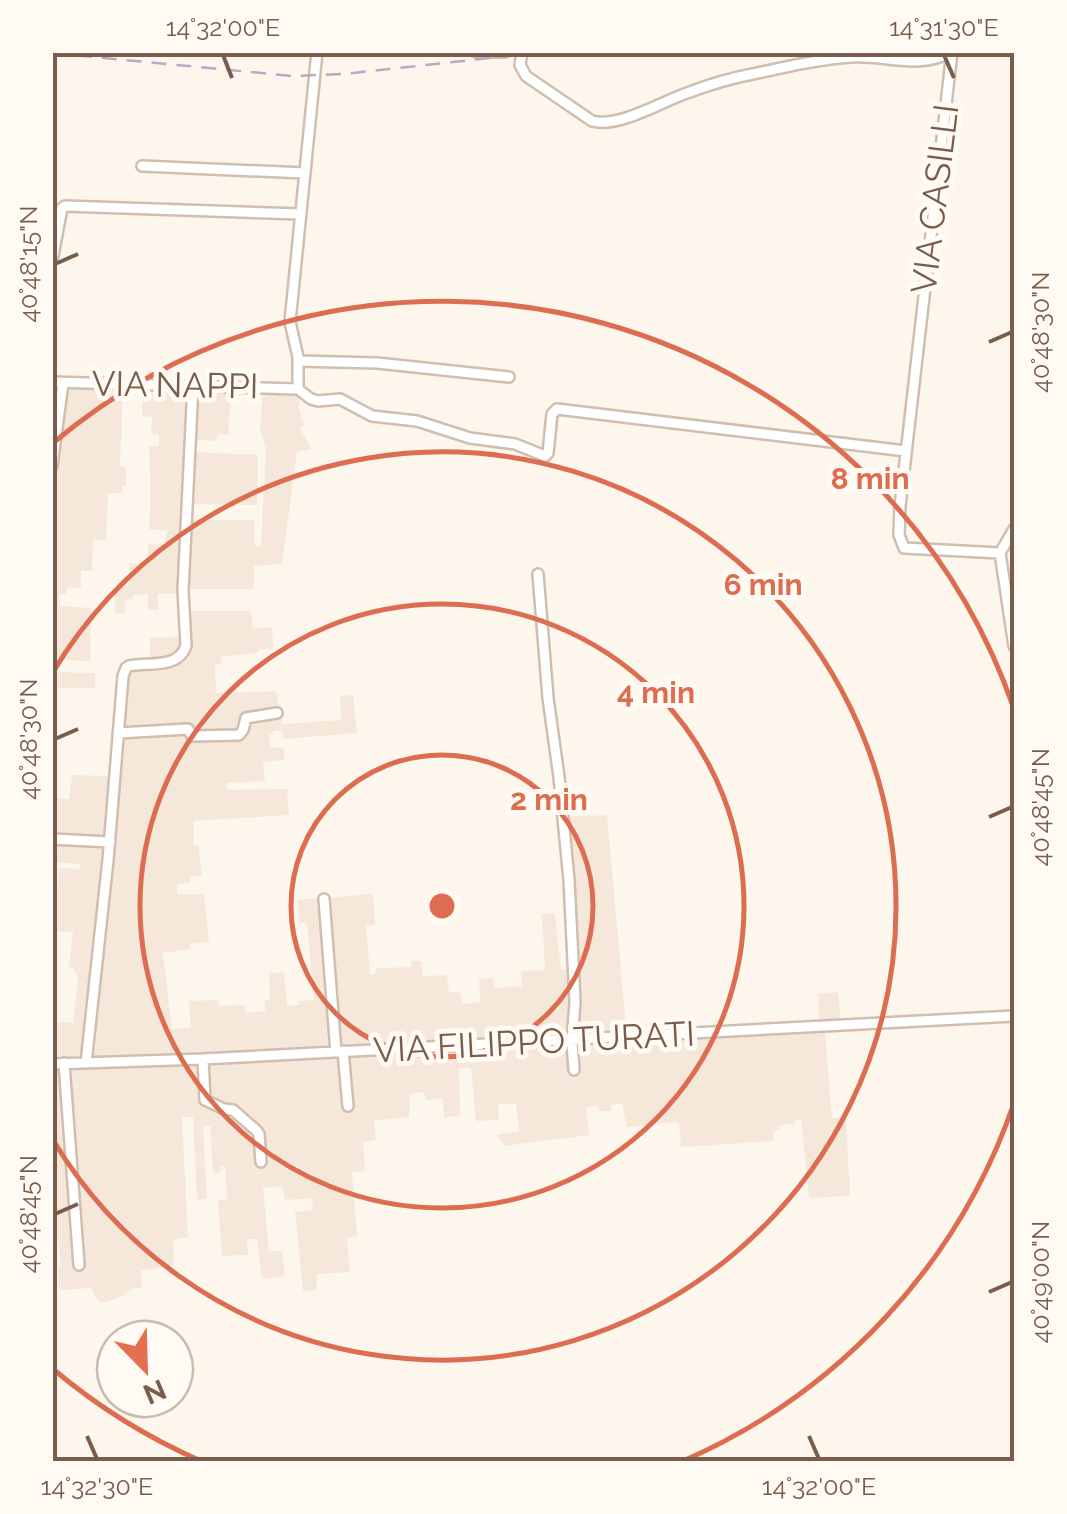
<svg xmlns="http://www.w3.org/2000/svg" width="1067" height="1514" viewBox="0 0 1067 1514" font-family="Raleway,sans-serif">
<style>
.residential{fill:#f5e8da}
.lines{fill:none;stroke-linecap:round;stroke-linejoin:round}
.minor-casing{stroke:#d1beb0;stroke-width:14}
.minor{stroke:#fff;stroke-width:9}
.rail{stroke:#b9a8c9;stroke-width:2.5;stroke-dasharray:15 10;stroke-linecap:butt}
.ticks{fill:none;stroke:#7a5c4d;stroke-width:4}
.ring{fill:none;stroke:#dc6d51;stroke-width:5}
.labels{text-anchor:middle;stroke-width:10;stroke-linejoin:round;paint-order:stroke}
.street-label{font-size:35px;fill:#7a5c4d;stroke:#fffaf3}
.centre{fill:#dc6d51;stroke:#fffaf3;stroke-width:5}
.ring-label{font-size:30px;text-anchor:middle;font-weight:bold;fill:#dc6d51;stroke:#fffaf3;stroke-width:10;stroke-linejoin:round;paint-order:stroke}
.neatline{fill:none;stroke:#7a5c4d;stroke-width:4}
.ticks-label{font-size:25px;text-anchor:middle;fill:#7a5c4d}
</style>
<rect width="100%" height="100%" fill="#fdf6ec"/>
<!-- residential -->
<path class="residential" d="M53,385L123,387L120,466L126,467V486L122,487V493H108L106,540H93L92,571H81V588L67,587L66,594L59,595L60,606L91,608L90,661L57,660V613L53,612Z
M143,387L231,389L228,435L218,434L216,441L196,440L195,452L258,455L257,505L191,504L190,520H254L255,546H261L262,527L266,449L260,429L263,391L295,392L300,395L299,409L304,424L300,429L312,449L297,452L282,564L254,566V589H187L186,593L158,594V610L148,609V594L133,595V599L125,600V614L115,613V587L129,586L130,563L148,564V544L165,545L167,531L149,529L151,498L149,446H159V435L151,434L152,417L142,416Z
M187,611H251L253,628L272,627L273,649H260L257,653L221,657L222,663L215,665L216,693L276,691L283,724L341,720L340,696L353,695L357,733L284,739L282,731H273V734L269,735L270,747L284,748V760L263,762L265,781L227,783V790L287,789L289,815L193,821L194,845H198L202,875L190,877V883L177,884V894H204L209,942L190,944V949L163,953L172,1029L191,1028L189,1001L218,1000L219,1006L244,1005L245,1013L265,1011V1000L270,999L269,973L284,972L287,1006L298,1005V1001L314,1000L307,923H300L297,900L373,894L375,924L366,926L370,975L375,974L376,968L411,967V961H421L423,976L447,975L449,992L460,993L462,1004L480,1002L479,979L493,978L495,988L522,986L521,971L545,970L542,914L555,913L561,969H570L560,817L607,815L626,1026L675,1023L676,1030L819,1022L818,994L838,992L842,1030L825,1032L832,1118H846L850,1196L809,1198L801,1119L795,1120V1124L780,1125L779,1130L774,1131V1141L681,1147L679,1122L627,1127L622,1103L611,1105V1111H599L598,1106L586,1107L589,1135L505,1146L497,1135L519,1131L516,1104H498L499,1120L476,1121L471,1068H459L460,1115L444,1118L443,1098L426,1100L424,1092L410,1094L409,1117L374,1121L376,1140L363,1142L365,1171L352,1172L357,1236L347,1238L350,1272L317,1274L316,1290L303,1291L295,1212L313,1210L312,1198L285,1200L282,1186L263,1188L269,1251H282L285,1276L262,1279L257,1239H247L248,1255L222,1256L218,1201L227,1199L225,1166H221L220,1173H213L210,1126H203L207,1199L197,1200L193,1117H182L188,1237L173,1240L174,1265L141,1271L142,1287L131,1289L123,1296L103,1303L98,1301L91,1288L59,1290L58,1266L61,1265L58,1238H52L53,1028H57L58,1022L73,1023L78,979L73,968L69,966L73,932L53,931V896H57L59,868L79,869L80,864L53,862V798L69,799L72,775L113,776L120,663L150,662V638L180,637Z
M53,672L95,673V688H53Z"/>
<g class="lines">
<!-- minor casing -->
<g class="minor-casing">
<path id="minor" d="M476,52H505
M522,52L520,65L526,76L592,121C619,128 661,102 687,93C708,85 731,78 753,74C785,67 819,59 852,57C884,55 921,70 950,52
M952,52L900,506L899,535L904,548L1000,553
M142,166L305,173
M52,261L62,208L65,206L300,214
M298,361L377,363L509,377
M52,382L298,389
M298,389L311,399L318,401L340,399L372,416L417,421L470,438L515,444L545,456L548,453L552,414L557,409L906,451
M298,389V357L290,322L317,52
M52,466L63,383
M1014,529L1000,553L1014,646
M538,574L548,698L559,777L569,880L575,1002L572,1043L574,1070
M118,733L188,729L192,736L239,735L243,730L246,718L277,713
M52,839L110,842
M324,899L336,1052
M343,1051L348,1106
M203,1059L205,1100L224,1109L233,1110L256,1130L259,1134L261,1162
M64,1063L79,1265
M86,1063L108,860L123,676L126,668L129,666C150,662 178,669 186,646L183,590L193,385
M52,1064L203,1059L1014,1016"/>
</g>
<!-- minor -->
<use href="#minor" class="minor"/>
<!-- rail -->
<path class="rail" d="M52,53L292,76L344,74L544,52"/>
</g>
<!-- ticks -->
<path class="ticks" d="M223,55L232,78M944,55L954,78M55,264L78,254M989,342L1012,332M55,739L78,729M989,817L1012,807M55,1214L78,1204M989,1292L1012,1282M87,1436L97,1459M809,1436L819,1459"/>
<!-- distance rings -->
<g class="ring">
<circle cx="442" cy="906" r="151"/>
<circle cx="442" cy="906" r="302"/>
<path d="M53 672A454 454 0 1 1 53 1140"/>
<path d="M1014 1103A605 605 0 0 1 683 1461M201 1461A605 605 0 0 1 53 1369M53 443A605 605 0 0 1 1014 709"/>
</g>
<g class="labels">
<!-- street labels -->
<g class="street-label">
<text transform="translate(935 199) rotate(-83)" y="12">VIA CASILLI</text>
<text transform="translate(175 385) rotate(1)" y="12">VIA NAPPI</text>
<text transform="translate(534 1042) rotate(-3)" y="12">VIA FILIPPO TURATI</text>
</g>
</g>
<circle cx="442" cy="906" r="15" class="centre"/>
<g class="ring-label">
<text x="870" y="489">8 min</text>
<text x="763" y="595">6 min</text>
<text x="656" y="703">4 min</text>
<text x="549" y="810">2 min</text>
</g>
<!-- border -->
<rect width="1067" height="1514" fill="none" stroke="#fffaf3" stroke-width="110"/>
<!-- north arrow -->
<g transform="translate(145 1369) rotate(157)"><circle r="48" fill="#fffaf3" stroke="#cabbb1" stroke-width="2.5"/>
<path d="M0-8L18 38L0 25L-18 38Z" fill="#e76f51"/>
<text y="-15" font-size="28" font-weight="bold" text-anchor="middle" fill="#7a5c4d">N</text>
</g>
<rect x="55" y="55" width="957" height="1404" class="neatline"/>
<g class="ticks-label">
<text x="223" y="36">14°32'00"E</text>
<text x="944" y="36">14°31'30"E</text>
<text transform="translate(28 264) rotate(-90)" y="9">40°48'15"N</text>
<text transform="translate(1040 332) rotate(-90)" y="9">40°48'30"N</text>
<text transform="translate(28 739) rotate(-90)" y="9">40°48'30"N</text>
<text transform="translate(1040 807) rotate(-90)" y="9">40°48'45"N</text>
<text transform="translate(28 1214) rotate(-90)" y="9">40°48'45"N</text>
<text transform="translate(1040 1282) rotate(-90)" y="9">40°49'00"N</text>
<text x="97" y="1495">14°32'30"E</text>
<text x="819" y="1495">14°32'00"E</text>
</g>
</svg>
